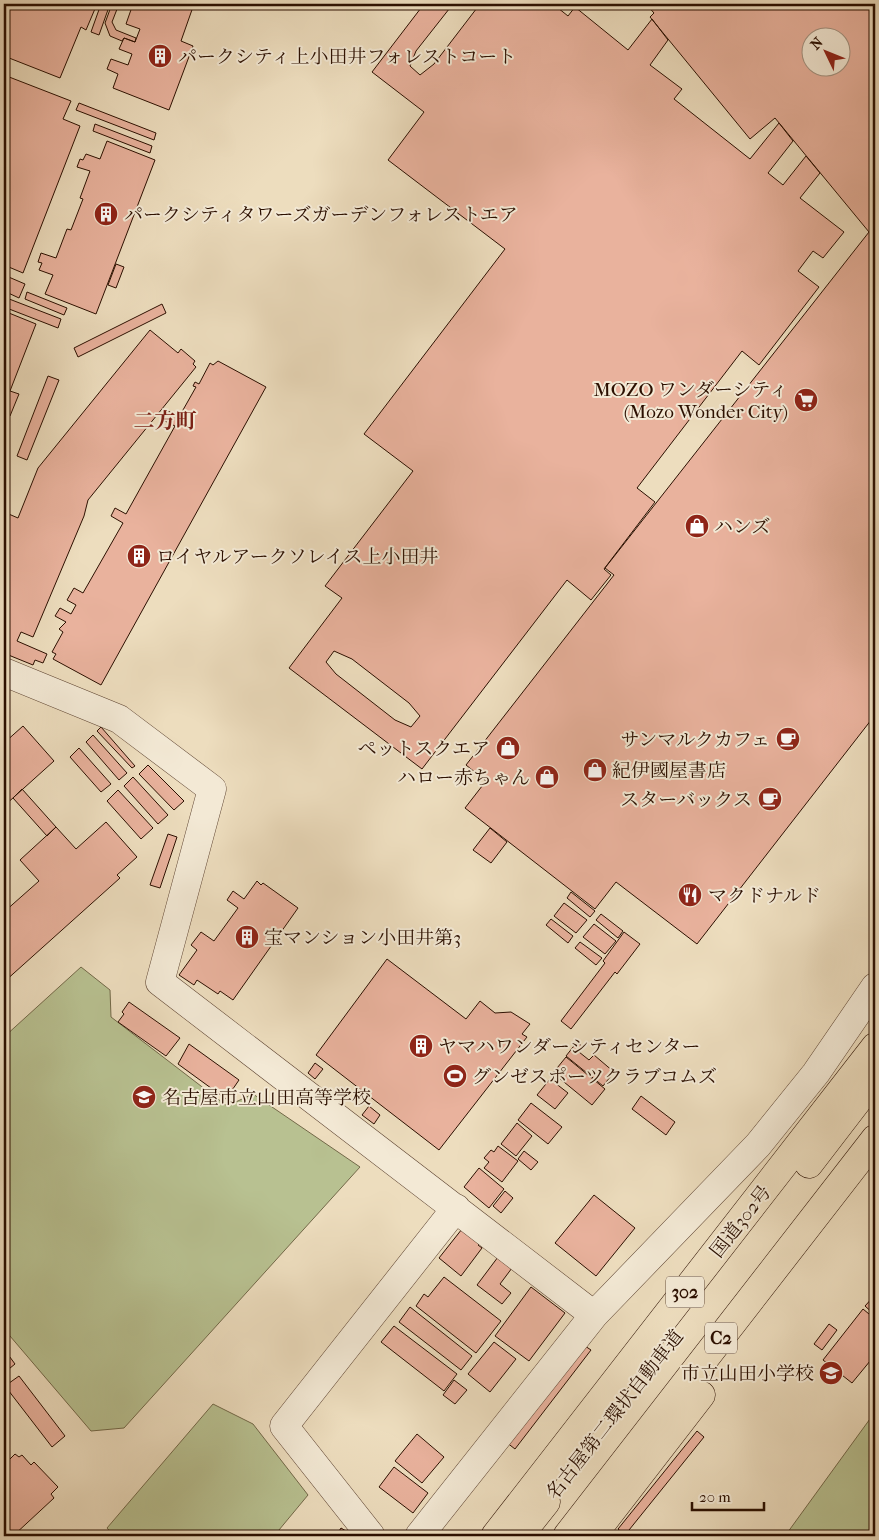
<svg xmlns="http://www.w3.org/2000/svg" width="879" height="1540" viewBox="0 0 879 1540" font-family="'IM FELL French Canon','Noto Serif JP',serif">
<style>
.green{fill:#b8c191;stroke:#726848}
.building{fill:#e9b29d;stroke:#2b0f00;fill-rule:evenodd}
.lines{fill:none;stroke-linecap:round;stroke-linejoin:round}
.minor-casing{stroke:#5c4230;stroke-width:29}
.highway-casing{stroke:#2b0f00;stroke-width:29}
.minor{stroke:#f3e9d5;stroke-width:28}
.highway{stroke:#edddbe;stroke-width:28}
.labels{text-anchor:middle;stroke-width:4;stroke-linejoin:round;paint-order:stroke}
.shield{fill:#f3e9d5;stroke:#675040;stroke-width:1}
.shield-label{font-size:18px;font-weight:bold;fill:#2b0f00}
.poi-label{font-size:19px;fill:#2b0f00;stroke:#f3e9d5;text-anchor:start}
.street-label{font-size:19px;fill:#2b0f00;stroke:#f3e9d5}
.quarter-label{font-size:21px;font-weight:bold;fill:#7a1f14;stroke:#f3e9d5}
</style>
<rect width="100%" height="100%" fill="#edddbe"/>
<filter id="stains"><feTurbulence type="fractalNoise" baseFrequency=".004" numOctaves="4"/><feColorMatrix values="0 0 0 0 .2 0 0 0 0 .09 0 0 0 0 .02 0 0 0 .5 -.17"/></filter>
<radialGradient id="worn" r=".72"><stop offset=".6" stop-color="#630" stop-opacity="0"/><stop offset="1" stop-color="#630" stop-opacity=".3"/></radialGradient>
<!-- green -->
<path class="green" d="M81,967L110,990L111,1017L227,1106L253,1094L360,1167L124,1428L91,1431L4,1329V1037Z
M213,1404L253,1424L308,1495L274,1536H114L107,1528Z
M875,1412V1536H785Z"/>
<!-- building -->
<path class="building" d="M4,4H97L86,30L81,27L60,78L4,56Z
M101,4H110L99,35L91,32Z
M112,4H119L112,22L116,30L136,38L135,42L124,38L122,41L110,36L105,23Z
M133,4H194L181,41L193,46L169,110L113,88L118,74L107,69L111,59L128,65L132,54L119,49L124,38L135,42L140,29L126,24Z
M424,4H453L416,51L410,66L420,75L434,64L480,4H553L568,16L575,7L628,50L652,19L668,40L650,65L682,89L674,99L750,159L779,123L793,141L768,173L783,185L806,156L820,173L800,198L844,232L823,258L813,251L798,271L819,287L759,365L742,351L637,488L655,502L604,569L611,575L591,600L567,580L422,769L289,668L342,598L325,586L413,471L364,434L505,249L388,160L424,112L372,72ZM334,651L352,659L409,703L420,716L411,727L395,720L336,674L326,662Z
M646,4H875V715L697,944L616,882L595,909L465,808L486,781L466,765L614,575L605,568L869,232L775,118L750,139L650,17L654,13ZM812,38H842V68H812Z
M4,75L71,101L63,119L80,126L23,273L4,265Z
M79,103L156,133L154,140L76,110Z
M95,124L152,146L150,153L93,131Z
M107,141L155,160L96,314L45,294L53,275L39,270L42,263L38,262L41,253L56,258L67,229L71,230L83,199L80,198L90,171L77,167L80,159L83,160L86,154L100,159Z
M116,264L124,267L116,288L108,285Z
M4,275L25,284L19,298L4,291Z
M27,292L67,308L64,315L25,299Z
M4,297L61,319L58,328L4,307Z
M162,304L166,313L78,357L74,348Z
M4,311L36,324L10,391L19,394L10,416L4,413Z
M150,330L178,353L181,349L195,361L193,364L196,367L88,500L84,516L33,637L21,632L17,641L47,654L43,663L35,660L33,665L6,654L9,648L4,646V512L18,518L38,468Z
M218,361L266,387L101,685L53,659L56,654L52,652L63,632L59,629L66,622L55,616L60,608L71,614L76,605L67,600L74,588L83,593L123,523L111,516L115,508L126,514L175,426L163,420L168,411L179,417L196,387L193,386L195,382L199,384L210,363L213,365Z
M48,376L59,380L27,460L17,456Z
M23,726L54,761L4,806V743Z
M101,727L135,766L132,768L97,731Z
M93,735L127,773L119,780L86,742Z
M79,748L111,784L101,792L70,757Z
M148,765L184,801L174,810L139,774Z
M133,777L168,815L158,824L124,786Z
M22,789L56,827L47,836L13,798Z
M118,790L153,828L141,839L107,801Z
M106,822L137,857L117,875L120,878L4,982V912L39,881L20,860L56,827L76,849Z
M490,828L507,842L491,863L473,850Z
M168,834L177,837L160,888L150,885Z
M257,881L261,885L263,883L298,908L233,1000L220,991L218,994L197,980L194,985L179,975L197,950L191,945L201,932L214,941L238,908L227,900L233,891L244,899Z
M571,892L595,911L590,917L567,898Z
M564,903L587,920L576,933L554,916Z
M601,914L623,931L618,938L596,920Z
M551,919L573,936L568,943L546,925Z
M594,924L616,941L605,954L583,937Z
M624,932L640,944L617,974L615,972L571,1029L561,1021L605,963L603,961Z
M580,942L602,958L596,965L575,948Z
M387,959L466,1019L480,1001L495,1013L511,1012L530,1024L522,1034L527,1037L439,1150L316,1055Z
M129,1002L180,1038L166,1056L118,1022L124,1014L122,1012Z
M577,1042L583,1047L579,1052L589,1060L594,1055L614,1072L603,1086L566,1056Z
M189,1044L239,1080L226,1099L178,1064Z
M566,1057L605,1089L592,1105L553,1073Z
M315,1063L323,1069L315,1079L308,1073Z
M550,1079L568,1093L555,1109L537,1095Z
M641,1096L675,1122L666,1135L632,1109Z
M531,1103L562,1127L548,1144L518,1120Z
M369,1106L380,1115L374,1124L362,1115Z
M517,1123L532,1136L516,1156L501,1144Z
M498,1146L518,1161L502,1182L484,1168L489,1162L484,1158L491,1150L494,1152Z
M524,1151L538,1162L531,1170L518,1159Z
M479,1168L504,1189L489,1208L464,1187Z
M505,1191L513,1198L501,1213L493,1206Z
M594,1195L635,1228L596,1276L555,1243Z
M462,1229L481,1242L478,1245L482,1248L461,1276L439,1258Z
M501,1253L515,1264L500,1284L511,1293L502,1304L477,1285Z
M444,1277L501,1321L476,1353L416,1306L424,1294L428,1297Z
M531,1287L565,1313L529,1361L495,1336Z
M875,1295V1315L865,1306Z
M410,1307L472,1356L461,1370L399,1322Z
M863,1309L875,1319V1355L852,1383L823,1360Z
M829,1324L837,1330L822,1350L814,1344Z
M394,1326L457,1374L444,1391L381,1342Z
M494,1342L516,1359L490,1392L468,1374Z
M582,1344L591,1350L515,1449L506,1442Z
M4,1349L15,1364L4,1373Z
M19,1376L65,1436L52,1447L5,1386Z
M454,1380L467,1390L455,1404L443,1395Z
M697,1431L704,1437L625,1535L618,1529Z
M417,1434L444,1457L422,1483L395,1461Z
M15,1454L19,1457L22,1455L31,1465L34,1462L58,1487L51,1494L54,1498L13,1536H4V1465Z
M394,1467L428,1493L413,1513L379,1487Z
M341,1528L354,1536H336Z"/>
<g class="lines">
<!-- minor casing -->
<g class="minor-casing">
<path id="minor" d="M4,672L119,719L212,789L160,982L594,1315
M371,1536L284,1426L456,1208
M419,1536L594,1315L758,1145L816,1073L875,987"/>
</g>
<!-- highway casing -->
<g class="highway-casing">
<path id="highway" d="M809,1164L875,1078
M495,1536L875,1047
M519,1536L546,1502
M567,1536L875,1139
M592,1536L701,1395"/>
</g>
<!-- minor -->
<use href="#minor" class="minor"/>
<!-- highway -->
<use href="#highway" class="highway"/>
</g>
<!-- icons -->
<defs>
<g id="building-disc" transform="scale(1.25)"><circle r="9.5" fill="#8f2418" stroke="#f3e9d5"/><path d="M-4-6H4V6H1V3H-1V6H-4ZM-2.5-4.3h1.7v1.8h-1.7ZM.8-4.3h1.7v1.8H.8ZM-2.5-1h1.7V.8h-1.7ZM.8-1h1.7V.8H.8Z" fill="#fff"/></g>
<g id="supermarket-disc" transform="scale(1.25)"><circle r="9.5" fill="#8f2418" stroke="#f3e9d5"/><path d="M-6-5.5h2.5l.6 2H6L4.5 2H-2.5L-4.4-4H-6ZM-1.5 3.2a1.3 1.3 0 1 0 .1 0ZM3 3.2a1.3 1.3 0 1 0 .1 0Z" fill="#fff"/></g>
<g id="shop-disc" transform="scale(1.25)"><circle r="9.5" fill="#8f2418" stroke="#f3e9d5"/><path d="M-5-2.5h2.3a2.7 3.5 0 0 1 5.4 0H5L5.5 6h-11ZM-1.5-2.5h3a1.5 2.3 0 0 0-3 0Z" fill="#fff"/></g>
<g id="cafe-disc" transform="scale(1.25)"><circle r="9.5" fill="#8f2418" stroke="#f3e9d5"/><path d="M-5.5-4.5H6V0H3Q3 3.5 0 3.5H-2.5Q-5.5 3.5-5.5 0ZM3-3.2v2h1.7v-2ZM-6 4.5H4V6H-6Z" fill="#fff"/></g>
<g id="restaurant-disc" transform="scale(1.25)"><circle r="9.5" fill="#8f2418" stroke="#f3e9d5"/><path d="M-5-6h1v4h1v-4h1v4h1v-4h1v5L-1.5 .5V6h-2V.5L-5-1ZM5-6V6H3V1.5H1.5Q1.5-4 5-6Z" fill="#fff"/></g>
<g id="stadium-disc" transform="scale(1.25)"><circle r="9.5" fill="#8f2418" stroke="#f3e9d5"/><path d="M0-5a6.5 5 0 1 0 0 10a6.5 5 0 1 0 0-10ZM-3.5-1.8h7v3.6h-7Z" fill="#fff"/></g>
<g id="school-disc" transform="scale(1.25)"><circle r="9.5" fill="#8f2418" stroke="#f3e9d5"/><path d="M0-5L7-2L0 1L-7-2ZM-4 1L0 2.5L4 1V4Q0 6-4 4Z" fill="#fff"/></g>
</defs>
<g fill-rule="evenodd">
<use href="#building-disc" x="160" y="56"/>
<use href="#building-disc" x="106" y="214"/>
<use href="#supermarket-disc" x="806" y="400"/>
<use href="#shop-disc" x="697" y="526"/>
<use href="#building-disc" x="139" y="556"/>
<use href="#cafe-disc" x="788" y="739"/>
<use href="#shop-disc" x="508" y="748"/>
<use href="#shop-disc" x="595" y="770"/>
<use href="#shop-disc" x="547" y="777"/>
<use href="#cafe-disc" x="770" y="799"/>
<use href="#restaurant-disc" x="690" y="895"/>
<use href="#building-disc" x="247" y="937"/>
<use href="#building-disc" x="421" y="1046"/>
<use href="#stadium-disc" x="455" y="1076"/>
<use href="#school-disc" x="144" y="1097"/>
<use href="#school-disc" x="831" y="1373"/>
</g>
<g class="labels">
<!-- shield labels -->
<g class="shield">
<rect x="666" y="1276.5" width="38" height="31" rx="4"/>
<rect x="705" y="1322.5" width="32" height="31" rx="4"/>
</g>
<g class="shield-label">
<text x="685" y="1298">302</text>
<text x="721" y="1344">C2</text>
</g>
<!-- poi labels -->
<g class="poi-label">
<text x="178" y="63">パークシティ上小田井フォレストコート</text>
<text x="124" y="221">パークシティタワーズガーデンフォレストエア</text>
<text x="788" y="396" text-anchor="end">MOZO ワンダーシティ<tspan x="788" dy="22">(Mozo Wonder City)</tspan></text>
<text x="714" y="533">ハンズ</text>
<text x="156" y="563">ロイヤルアークソレイス上小田井</text>
<text x="770" y="746" text-anchor="end">サンマルクカフェ</text>
<text x="490" y="755" text-anchor="end">ペットスクエア</text>
<text x="612" y="777">紀伊國屋書店</text>
<text x="530" y="784" text-anchor="end">ハロー赤ちゃん</text>
<text x="752" y="806" text-anchor="end">スターバックス</text>
<text x="708" y="902">マクドナルド</text>
<text x="264" y="944">宝マンション小田井第3</text>
<text x="438" y="1053">ヤマハワンダーシティセンター</text>
<text x="472" y="1083">グンゼスポーツクラブコムズ</text>
<text x="162" y="1104">名古屋市立山田高等学校</text>
<text x="814" y="1380" text-anchor="end">市立山田小学校</text>
</g>
<!-- street labels -->
<g class="street-label">
<text transform="translate(740 1221) rotate(-52)" y="7">国道302号</text>
<text transform="translate(614 1414) rotate(-52)" y="7">名古屋第二環状自動車道</text>
</g>
<!-- quarter labels -->
<g class="quarter-label">
<text x="165" y="428">二方町</text>
</g>
</g>
<!-- margin -->
<rect width="879" height="1540" fill="none" stroke="#edddbe" stroke-width="20"/>
<rect x="5" y="5" width="869" height="1530" fill="none" stroke="#2b0f00" stroke-width="2.5"/>
<rect x="10" y="10" width="859" height="1520" fill="none" stroke="#2b0f00"/>
<!-- north arrow -->
<g transform="translate(826 52) rotate(313)"><circle r="24" fill="#f3e9d5" stroke="#a39280"/>
<path d="M0-4L9 19L0 12L-9 19Z" fill="#8f2418"/>
<text y="-8" font-size="14" font-weight="bold" text-anchor="middle" fill="#2b0f00">N</text>
</g>
<!-- scale -->
<path d="M692 1502v8h72v-8" fill="none" stroke="#2b0f00" stroke-width="2.5"/>
<text x="699" y="1502" font-size="15" fill="#2b0f00" stroke="#f3e9d5" stroke-width="4" paint-order="stroke">20 m</text>
<rect width="100%" height="100%" filter="url(#stains)"/>
<rect width="100%" height="100%" fill="url(#worn)"/>
</svg>
